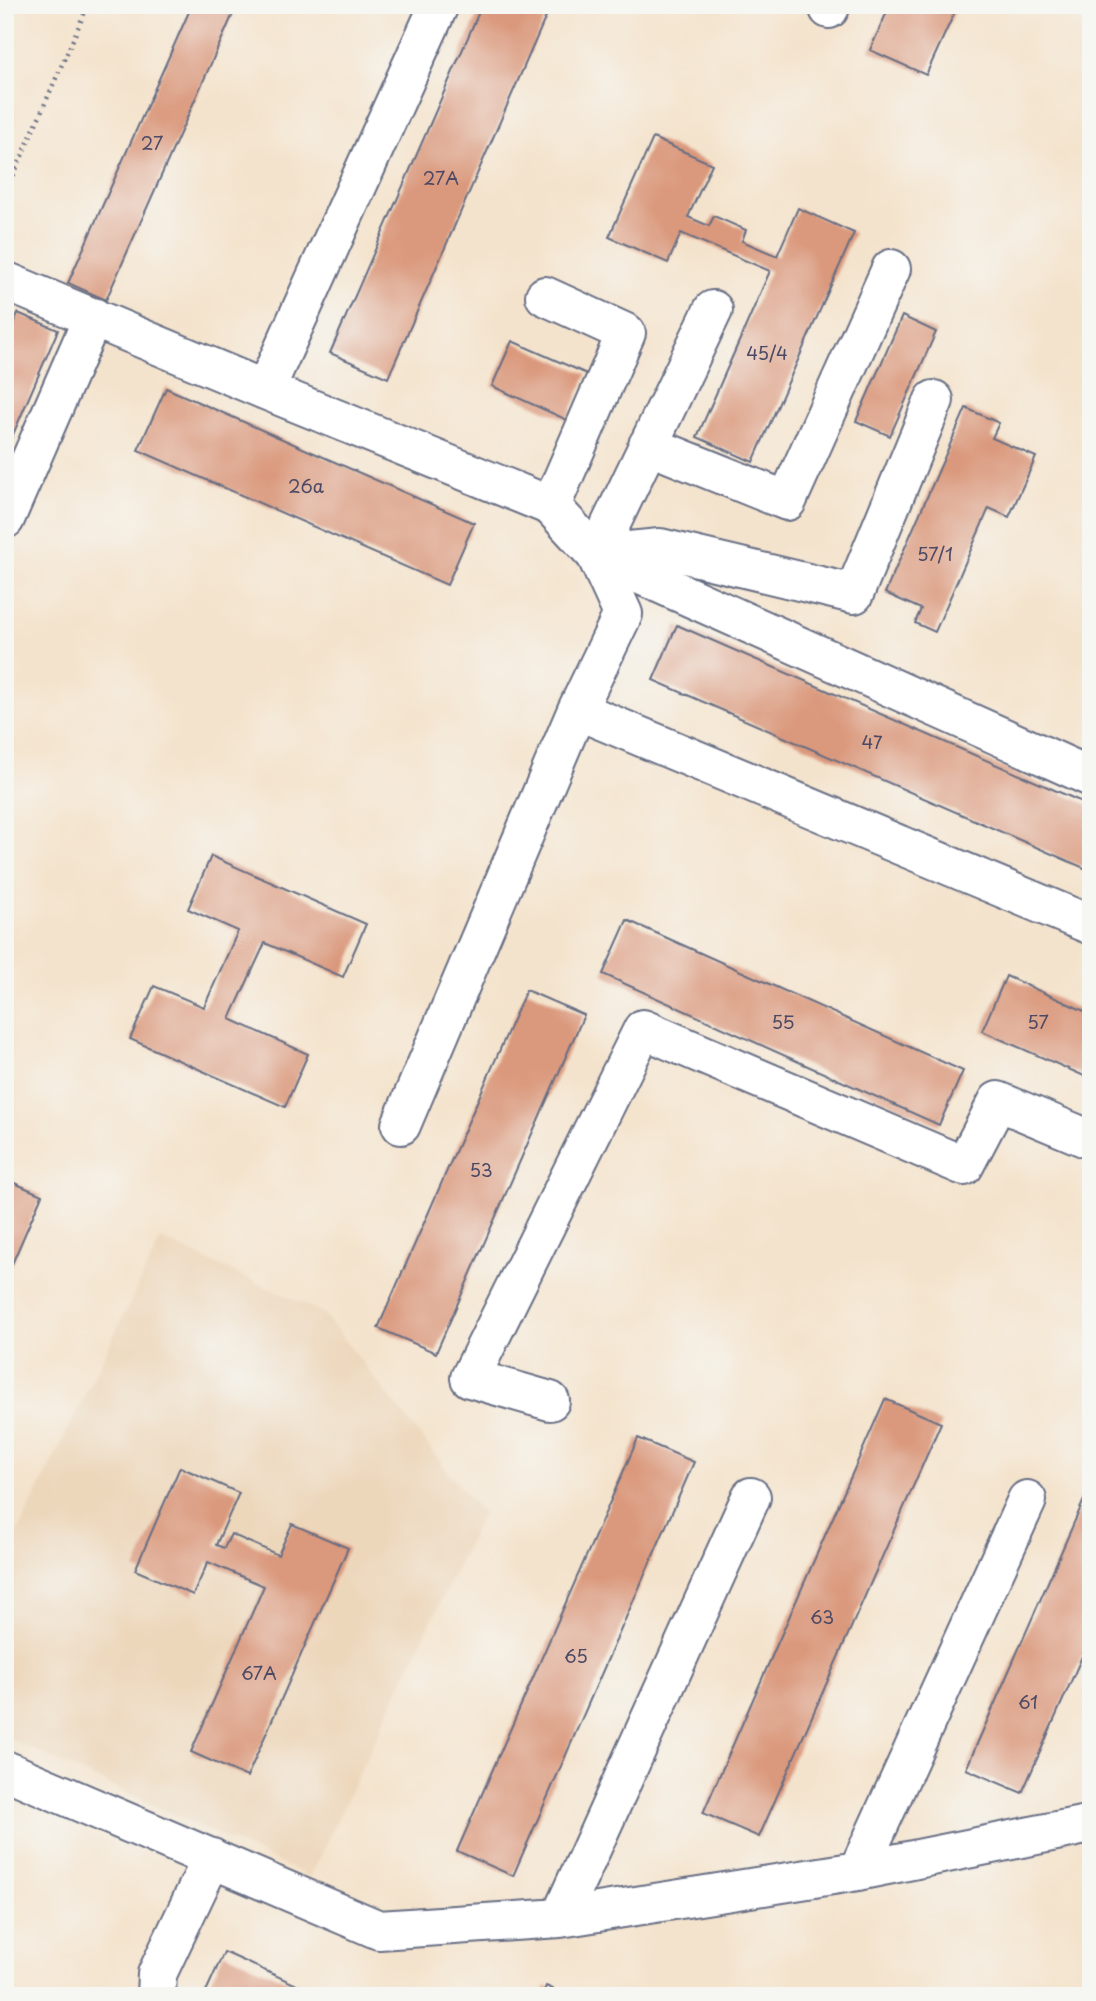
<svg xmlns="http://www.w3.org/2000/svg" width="1096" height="2001" viewBox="0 0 1096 2001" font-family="'Playpen Sans',sans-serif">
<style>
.built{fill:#edd7bb}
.building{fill:#da987b}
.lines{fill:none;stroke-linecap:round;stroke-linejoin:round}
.minor-casing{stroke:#676e84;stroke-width:42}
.path{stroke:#676e84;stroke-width:4.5;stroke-dasharray:2 5;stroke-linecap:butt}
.minor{stroke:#fff;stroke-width:38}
.labels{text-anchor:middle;stroke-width:6;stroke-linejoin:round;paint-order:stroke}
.number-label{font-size:18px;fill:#4b4965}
</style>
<rect width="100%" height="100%" fill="#f6f6f2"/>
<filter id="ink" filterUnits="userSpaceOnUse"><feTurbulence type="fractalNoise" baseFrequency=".0143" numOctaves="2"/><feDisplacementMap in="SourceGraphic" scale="14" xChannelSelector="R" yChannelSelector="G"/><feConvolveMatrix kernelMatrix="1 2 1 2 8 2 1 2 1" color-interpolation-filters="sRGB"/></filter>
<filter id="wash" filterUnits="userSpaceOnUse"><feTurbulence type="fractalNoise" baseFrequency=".00686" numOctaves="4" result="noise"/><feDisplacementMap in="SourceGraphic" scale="28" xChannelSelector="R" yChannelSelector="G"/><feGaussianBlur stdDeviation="1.57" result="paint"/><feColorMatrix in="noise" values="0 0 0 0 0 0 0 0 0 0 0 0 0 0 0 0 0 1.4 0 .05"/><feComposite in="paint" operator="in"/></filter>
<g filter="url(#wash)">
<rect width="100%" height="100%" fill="#f4e3cc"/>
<!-- built -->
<path class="built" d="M161,1239L323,1313L482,1514L310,1877L5,1737V1567L10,1548Z"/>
<g id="blocks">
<!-- building -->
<path class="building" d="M192,5H237L106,300L68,283Z
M482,5H551L388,378L330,353Z
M890,5H958L926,75L870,50Z
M653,138L712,164L688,217L709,226L714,216L746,230L742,241L777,256L798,208L854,233L753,462L697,437L770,271L681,233L668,263L609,237Z
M18,313L58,330L5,453V342Z
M902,316L936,332L890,436L856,421Z
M512,341L587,374L567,420L492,386Z
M166,388L474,523L447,585L138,450Z
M966,408L999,423L992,438L1036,457L1009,517L989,508L935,632L915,623L921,609L885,593Z
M677,625L1091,806V871L653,680Z
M211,856L366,924L343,977L265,943L230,1019L308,1054L285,1107L130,1039L154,986L204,1007L238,931L188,909Z
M627,920L963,1071L939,1125L603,974Z
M1006,976L1091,1014V1079L982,1031Z
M526,990L584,1015L436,1353L378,1328Z
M5,1179L42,1195L5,1280Z
M885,1399L941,1423L759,1837L703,1813Z
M638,1438L694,1462L513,1876L457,1851Z
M180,1467L239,1493L216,1545L224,1548L231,1534L278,1555L292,1524L348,1548L247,1777L191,1752L264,1586L208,1562L193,1595L135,1570Z
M1091,1484V1636L1022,1793L966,1769Z
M224,1952L321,1996H204Z
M546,1986L568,1996H542Z"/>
</g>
</g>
<g filter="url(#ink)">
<use href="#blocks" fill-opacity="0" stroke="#676e84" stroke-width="2"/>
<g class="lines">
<!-- minor casing -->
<g class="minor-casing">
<path id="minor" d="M829,9L831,5
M5,281L265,390L551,506L596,555L623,614L577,710L1091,925
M545,296L626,333L551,506
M265,390L439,5
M648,445L787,501L891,269
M5,519L93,317
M598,554L660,548L854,594L934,400
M596,555L1091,777
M596,555L713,310
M401,1125L577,710
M550,1401L470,1378L643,1029L964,1166L998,1101L1091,1140
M5,1770L379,1930L560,1918L858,1871L1091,1824
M858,1871L1027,1500
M560,1918L751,1497
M156,1996L157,1974L212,1858"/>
</g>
<!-- path -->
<path class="path" d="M5,195L88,5"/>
<!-- minor -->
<use href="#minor" class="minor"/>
</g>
</g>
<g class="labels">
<!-- number labels -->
<g class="number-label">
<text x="152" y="150">27</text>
<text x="441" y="185">27А</text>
<text x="767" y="360">45/4</text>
<text x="306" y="493">26а</text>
<text x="935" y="561">57/1</text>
<text x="872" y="749">47</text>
<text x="783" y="1029">55</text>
<text x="1038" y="1029">57</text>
<text x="481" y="1177">53</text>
<text x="822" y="1624">63</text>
<text x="576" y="1663">65</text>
<text x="259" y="1680">67А</text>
<text x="1028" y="1709">61</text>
</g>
</g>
<!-- margin -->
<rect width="1096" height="2001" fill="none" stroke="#f6f6f2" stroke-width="28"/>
</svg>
